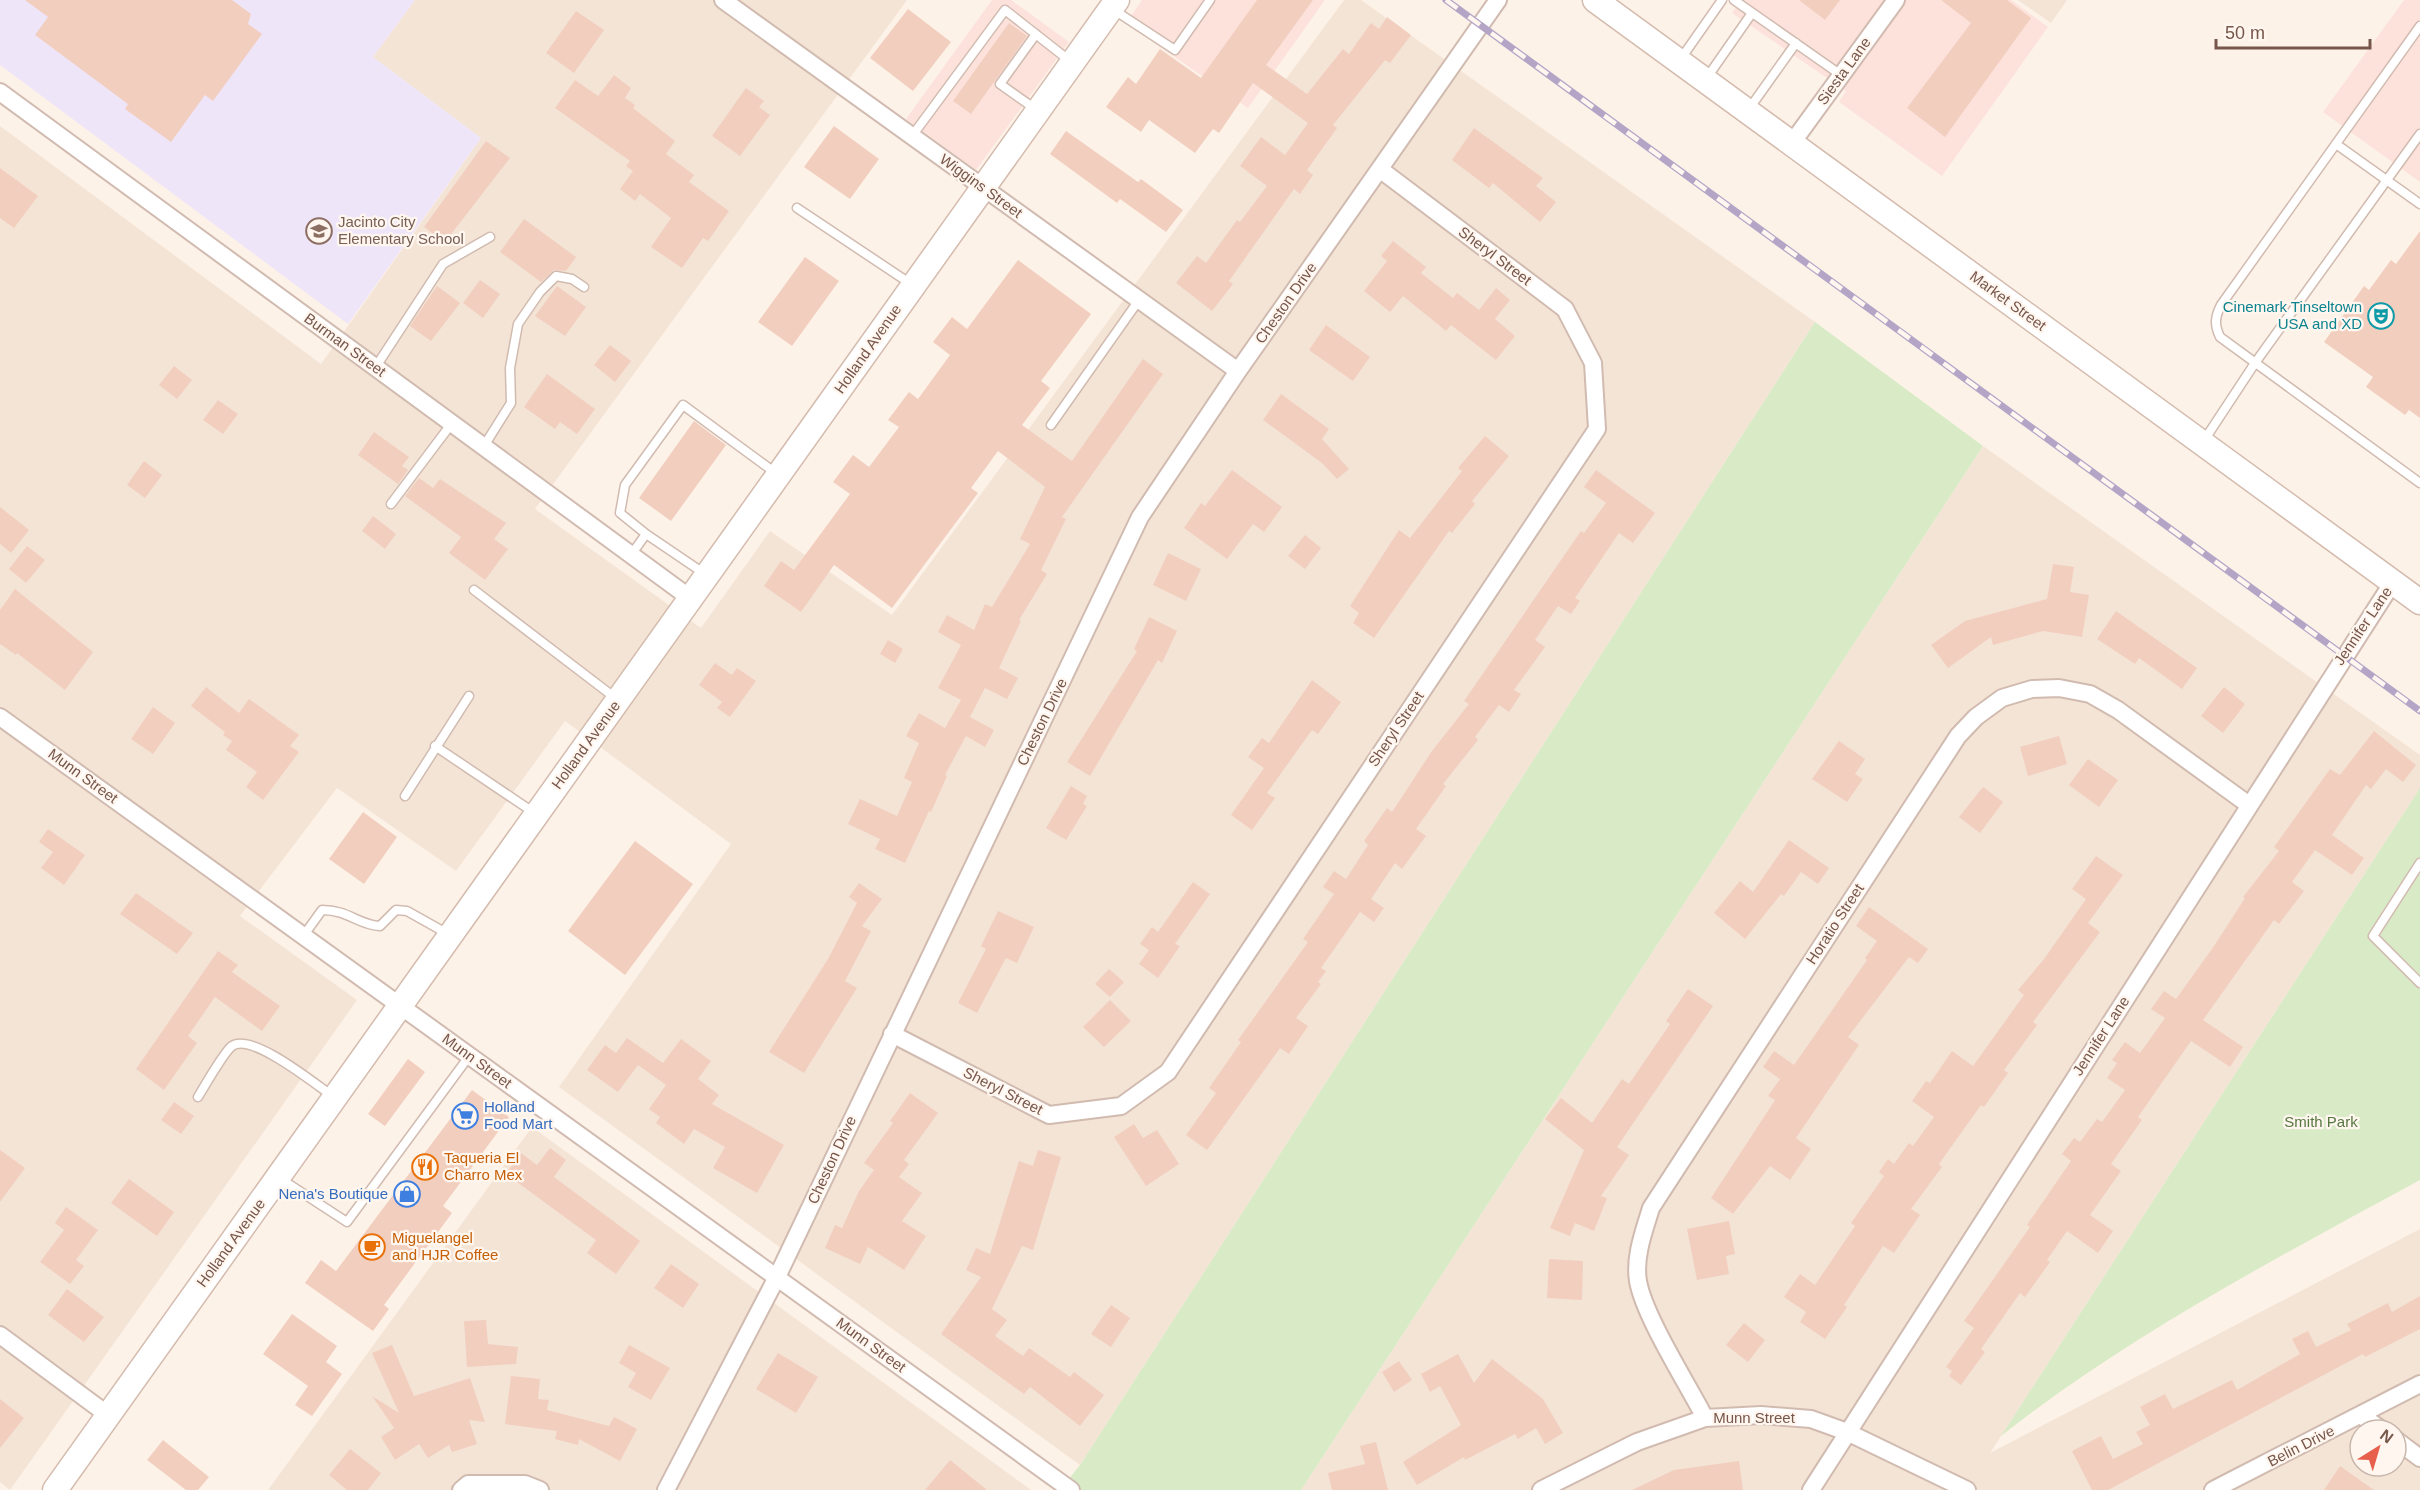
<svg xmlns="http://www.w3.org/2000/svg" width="2420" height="1490" viewBox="0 0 2420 1490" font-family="Arial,sans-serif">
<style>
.residential{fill:#f4e4d6;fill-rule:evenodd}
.commercial{fill:#fde2dc}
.education{fill:#efe5f9}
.green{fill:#d9ebc6}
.building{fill:#f2cebf}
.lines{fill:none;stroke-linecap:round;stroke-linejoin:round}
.lane-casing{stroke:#d1bbb0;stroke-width:11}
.street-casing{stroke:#d1bbb0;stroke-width:20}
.secondary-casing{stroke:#d4bbad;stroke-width:27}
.lane{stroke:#fff;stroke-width:8}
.street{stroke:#fff;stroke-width:16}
.secondary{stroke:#fff;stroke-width:24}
.rail-casing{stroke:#b4a5c7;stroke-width:7}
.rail{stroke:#fff7ef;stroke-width:4.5;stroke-dasharray:14;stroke-linecap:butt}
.labels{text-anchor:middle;stroke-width:4.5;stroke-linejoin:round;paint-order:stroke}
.street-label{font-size:15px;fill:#77564b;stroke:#fff7ef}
.education-label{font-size:15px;fill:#785e54;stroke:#fff7ef;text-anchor:start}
.culture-label{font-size:15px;fill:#0d838f;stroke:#fff7ef;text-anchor:end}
.shop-label{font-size:15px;fill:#366cbe;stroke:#fff7ef;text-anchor:start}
.park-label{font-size:15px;fill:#577741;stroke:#fff7ef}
.food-label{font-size:15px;fill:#c56008;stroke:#fff7ef;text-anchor:start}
</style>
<rect width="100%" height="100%" fill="#fdf2e8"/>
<!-- residential -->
<path class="residential" d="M415,0H907L535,509L701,628L770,531L892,615L1344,0H1361L1815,322L1080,1465L559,1087L731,844L565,721L456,871L337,788L240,916L357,1000L10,1490L0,1482V126L321,364L481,138L373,57Z
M2018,0H2067L2051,23Z
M1983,446L2420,755V788L1990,1453L2420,1229V1490H1301ZM2360,1430H2396V1466H2360Z
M532,1127L1031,1490H268Z"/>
<!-- commercial -->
<path class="commercial" d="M992,0H1011L1069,42L976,170L906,119Z
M1142,0H1325L1248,108L1126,23Z
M1741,0H2011L2048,27L1942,176L1839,102L1846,91L1732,13Z
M2404,0H2420V182L2323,112Z"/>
<!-- education -->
<path class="education" d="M0,0H415L373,57L481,138L348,324L0,65Z"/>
<!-- green -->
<path class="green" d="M1815,322L1983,446L1301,1490H1060L1080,1465Z
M2420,788V1180C2277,1258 2129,1335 2001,1436Z"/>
<!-- building -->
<path class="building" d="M25,0H232L251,14L248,24L262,34L213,101L205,95L171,142L125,109L128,104L35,35L48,17Z
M1257,0H1313L1266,65L1307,94L1343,49L1349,54L1371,23L1379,29L1387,17L1411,35L1390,63L1385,60L1333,125L1337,128L1307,170L1313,175L1300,194L1294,189L1229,281L1233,284L1212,311L1176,283L1197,256L1206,263L1237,220L1240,222L1267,186L1240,166L1261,137L1285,155L1308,123L1253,83L1219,133L1213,129L1195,153L1149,120L1141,132L1106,107L1128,77L1136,84L1160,49L1201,78Z
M1799,0H1840L1825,20Z
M1941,0H2007L2031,18L1945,137L1907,108L1971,23Z
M908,9L951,42L913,91L870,58Z
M576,11L604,30L574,73L546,53Z
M1009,23L1027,36L971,114L953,101Z
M614,75L631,88L625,98L635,105L633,108L675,141L666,154L694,175L689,182L729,211L708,241L703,238L682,268L651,247L671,218L640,194L635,201L620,189L633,171L626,166L630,161L555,108L575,80L598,96Z
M746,88L764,101L759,107L770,115L740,156L712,136Z
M834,126L879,159L850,199L804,167Z
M1474,128L1543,178L1536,186L1556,202L1540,222L1493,183L1489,188L1452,160Z
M1066,131L1138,182L1141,179L1183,210L1166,232L1120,199L1117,203L1050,154Z
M486,141L510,158L445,242L424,227Z
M0,168L38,196L14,228L0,218Z
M524,219L576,257L566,271L554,270L541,282L500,252Z
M2420,231V418L2409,410L2405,415L2366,387L2373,377L2324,342L2364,286L2369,290L2391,260L2396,264Z
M1393,241L1426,267L1421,273L1453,298L1457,293L1479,310L1496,288L1510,300L1495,319L1515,336L1496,360L1451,325L1446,331L1403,296L1390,312L1364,291L1387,261L1381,256Z
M805,257L839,281L792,346L758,322Z
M1018,260L1091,314L1041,381L1050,388L1022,425L1072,461L1143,359L1163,374L1062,517L1066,519L1041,570L1047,574L1019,620L1021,621L999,668L1018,678L1007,699L985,688L970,717L994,730L985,747L966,736L945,775L947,776L931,812L929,811L905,863L875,849L880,839L848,824L860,799L897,816L912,782L904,778L919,743L906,736L919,713L945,728L961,700L938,688L961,645L938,632L947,615L974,630L985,604L992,607L1030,544L1020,539L1045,487L998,451L971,488L978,493L892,608L834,565L801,612L764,586L781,561L794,570L850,494L833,482L853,455L869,467L899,427L888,420L909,392L918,399L950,355L933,342L952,317L967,329Z
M480,280L500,294L483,318L463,303Z
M437,286L460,303L431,341L410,326Z
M557,286L586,307L565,336L535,316Z
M1326,325L1370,357L1353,381L1309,350Z
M610,345L631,361L615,382L594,365Z
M174,366L192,380L177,399L159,385Z
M547,374L595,409L577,434L560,422L555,429L524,407Z
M1281,394L1329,429L1322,439L1349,469L1337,479L1322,463L1263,420Z
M218,400L238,414L223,434L203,420Z
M694,421L726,445L671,521L639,498Z
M374,432L409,457L402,466L408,470L398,484L358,455Z
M1485,436L1509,456L1472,501L1475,504L1452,533L1449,531L1374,638L1353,623L1359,613L1350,606L1399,530L1410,538L1462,471L1458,468Z
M144,461L162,475L145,498L127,485Z
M1232,470L1282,507L1264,532L1253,524L1227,559L1184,528L1201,503L1205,506Z
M1596,470L1655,513L1633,543L1619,533L1575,598L1580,601L1571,614L1558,606L1535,640L1545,647L1514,690L1521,694L1509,712L1499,705L1475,737L1478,740L1443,784L1446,786L1416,829L1426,836L1402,869L1395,863L1371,899L1384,908L1374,922L1360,912L1321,968L1326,971L1318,982L1321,984L1296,1018L1308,1026L1289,1054L1280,1048L1207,1150L1186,1135L1216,1093L1209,1088L1241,1042L1238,1040L1308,942L1303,939L1334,894L1323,887L1334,871L1346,879L1368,845L1364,841L1387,808L1392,812L1432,751L1469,704L1464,701L1581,531L1584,533L1606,503L1584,487Z
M419,478L433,488L440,479L506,523L494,539L508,549L485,580L449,553L461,537L405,496Z
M0,507L29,530L11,553L0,544Z
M373,516L396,534L385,549L362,531Z
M1305,535L1321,548L1305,569L1288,556Z
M27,546L45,560L26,583L9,569Z
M1168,553L1201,569L1186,601L1153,585Z
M2053,564L2074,567L2070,592L2089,595L2082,637L2043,631L1993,645L1991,637L1948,668L1931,645L1965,621L2047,599Z
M15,589L93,652L65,690L17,653L16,655L0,644V610Z
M2116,611L2197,668L2182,689L2139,658L2135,664L2097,639Z
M1149,617L1177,631L1162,663L1158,660L1090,776L1067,762L1137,651L1134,649Z
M888,640L903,649L895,663L880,654Z
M715,663L732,675L737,668L756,681L730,717L717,708L722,702L699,685Z
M1312,680L1341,702L1318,734L1312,730L1267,793L1275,798L1252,830L1231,815L1264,768L1248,757L1262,738L1269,743Z
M206,687L239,713L249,699L299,735L290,746L299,752L263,800L246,787L257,772L226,750L232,741L223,735L225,732L191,706Z
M2224,687L2245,704L2223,733L2201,716Z
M153,707L175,723L153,754L131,739Z
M2374,731L2416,765L2403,782L2386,769L2371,789L2366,785L2332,835L2364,858L2352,875L2315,850L2292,882L2304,891L2279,924L2274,920L2203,1020L2243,1047L2230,1067L2191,1041L2138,1117L2142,1120L2111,1164L2121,1171L2090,1215L2113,1231L2098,1253L2067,1231L2047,1260L2050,1262L2025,1297L2020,1293L1981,1349L1985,1352L1961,1385L1949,1376L1952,1371L1946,1367L1974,1328L1964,1321L2030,1227L2027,1225L2071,1161L2062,1154L2074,1138L2080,1142L2097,1119L2102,1122L2125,1090L2107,1078L2117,1063L2112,1060L2125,1042L2140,1053L2165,1018L2151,1009L2164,991L2176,999L2214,946L2245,898L2243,897L2279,851L2274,847L2330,769L2340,775Z
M2059,736L2067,764L2028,776L2020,747Z
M1839,741L1865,759L1855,774L1863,779L1847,802L1812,779Z
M2088,759L2118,780L2099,807L2069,785Z
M1071,786L1087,796L1083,804L1087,806L1066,840L1046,828Z
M1983,787L2003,802L1980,833L1959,817Z
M363,812L397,837L364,884L329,859Z
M48,829L85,855L64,885L41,868L53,852L39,842Z
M1789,840L1829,868L1818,884L1801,872L1784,896L1781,894L1745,939L1714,913L1740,881L1753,892Z
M635,841L693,884L625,975L568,931Z
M2096,856L2123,875L2088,923L2100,932L2033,1022L2037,1025L2004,1070L2008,1073L1984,1107L1981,1105L1939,1164L1942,1167L1911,1209L1920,1215L1894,1253L1883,1246L1844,1305L1847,1307L1825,1339L1800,1322L1806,1312L1784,1297L1800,1274L1815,1285L1855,1226L1851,1223L1884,1176L1879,1172L1888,1159L1894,1164L1909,1143L1913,1146L1934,1117L1912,1101L1926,1081L1930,1083L1952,1051L1973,1066L2024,995L2018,990L2044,959L2086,899L2072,889Z
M1193,882L1210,894L1175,944L1180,946L1158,978L1139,964L1149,950L1140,944L1152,927L1158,932Z
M859,883L882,899L862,926L871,931L845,981L857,988L804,1073L769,1052L828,959L857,903L849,897Z
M136,893L193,933L177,954L120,914Z
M1869,907L1928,949L1918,963L1909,957L1848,1037L1859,1045L1796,1138L1811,1149L1790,1180L1770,1166L1733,1214L1711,1198L1775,1100L1768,1096L1780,1079L1763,1067L1774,1051L1794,1065L1867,960L1865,958L1877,941L1856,926Z
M998,911L1034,927L1017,963L1006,958L977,1013L958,1003L986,949L981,946Z
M218,951L238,965L232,972L280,1006L262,1031L215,997L188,1036L197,1043L164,1090L136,1069Z
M1109,969L1124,982L1110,997L1095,984Z
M1688,989L1713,1006L1617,1147L1629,1155L1601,1196L1607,1198L1594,1231L1575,1223L1570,1236L1550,1228L1584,1150L1545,1119L1561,1098L1592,1123L1622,1079L1629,1084L1670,1024L1666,1021Z
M1110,1000L1131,1021L1104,1047L1083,1027Z
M627,1038L663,1063L681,1039L711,1061L698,1079L719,1095L712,1104L784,1145L757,1193L713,1168L725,1147L694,1129L684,1144L656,1123L660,1117L649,1109L666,1085L638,1065L618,1092L587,1070L605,1045L616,1053Z
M408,1059L425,1072L385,1126L368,1114Z
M472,1090L509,1117L443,1206L452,1213L384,1305L389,1309L373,1331L305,1283L321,1260L336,1271Z
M910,1093L938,1113L904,1160L909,1164L899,1177L922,1193L902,1221L926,1236L904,1270L868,1247L860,1264L825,1248L835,1225L842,1228L859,1191L874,1170L864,1163L893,1123L890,1121Z
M174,1102L194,1116L181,1134L161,1120Z
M1134,1124L1143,1138L1157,1130L1179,1164L1146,1186L1114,1137Z
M550,1148L566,1160L554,1177L640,1241L616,1274L587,1253L596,1240L506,1174L521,1153L537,1165Z
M0,1150L25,1168L0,1202Z
M1038,1150L1061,1157L1033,1250L1022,1246L992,1309L1007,1320L995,1336L1023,1356L1029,1348L1070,1377L1074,1372L1104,1395L1080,1426L1030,1387L1024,1394L941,1334L981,1277L966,1270L976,1248L990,1254L1019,1161L1033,1166Z
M129,1179L174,1212L157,1236L111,1203Z
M66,1207L98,1230L76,1260L84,1266L70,1284L40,1262L64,1230L55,1223Z
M1729,1221L1735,1254L1726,1256L1729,1274L1697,1280L1687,1229Z
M1549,1259L1583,1261L1582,1300L1547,1298Z
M671,1264L699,1284L683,1308L654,1288Z
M67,1289L104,1317L84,1342L48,1315Z
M2420,1296V1329L2365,1357L2363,1354L2108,1490H2092L2072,1451L2101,1436L2113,1459L2143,1444L2136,1432L2150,1425L2140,1407L2165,1394L2173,1409L2232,1380L2237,1390L2300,1354L2292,1339L2308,1331L2316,1347L2351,1330L2347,1324L2388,1303L2392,1312Z
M1111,1305L1130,1318L1111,1347L1091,1334Z
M292,1314L337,1346L326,1362L342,1374L312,1416L295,1405L308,1386L263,1354Z
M486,1320L488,1344L518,1347L516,1364L467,1367L464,1321Z
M1744,1323L1765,1340L1748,1362L1726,1345Z
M392,1345L414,1396L470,1378L485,1422L469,1420L477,1444L452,1452L449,1445L428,1458L419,1444L395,1460L381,1437L394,1428L372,1396L399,1413L372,1353Z
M629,1345L670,1368L651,1400L628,1387L636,1373L619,1363Z
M778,1353L818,1377L796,1413L756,1389Z
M1458,1354L1474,1383L1492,1359L1543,1399L1563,1433L1545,1444L1536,1428L1518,1439L1515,1434L1465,1460L1464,1457L1417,1485L1403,1462L1461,1425L1440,1386L1430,1392L1421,1374Z
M1399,1361L1412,1380L1394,1392L1382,1372Z
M511,1376L540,1379L538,1399L549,1400L547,1410L609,1426L614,1417L637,1429L620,1461L579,1439L578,1445L555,1439L557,1431L505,1424Z
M0,1399L24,1418L0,1448Z
M163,1440L209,1477L198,1490H186L147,1460Z
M1376,1442L1388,1490H1332L1328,1473L1365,1464L1360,1446Z
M350,1449L381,1473L368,1490H347L329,1475Z
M950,1460L987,1490H925Z
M1739,1461L1743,1490H1632L1674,1470Z
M2340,1466L2374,1490H2324Z"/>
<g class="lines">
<!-- lane casing -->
<g class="lane-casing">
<path id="lane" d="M1734,0L1841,75
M1114,10L1175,50L1210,0
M2420,26L2221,305C2215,317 2214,324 2220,337L2420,483
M1036,34L1000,84L1038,111
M1680,60L1722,0
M1706,79L1752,13
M1749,109L1796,43
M912,136L1005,10L1070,61
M2336,144L2420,204
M797,208L911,284
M375,368L443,264L490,237
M1051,425L1139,300
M2203,442L2255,363L2420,134
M484,446L511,403L510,368L518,324L540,292L556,276L572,279L584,287
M391,504L452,423
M646,534L705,574
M631,555L646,534L620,513L625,485L683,405L777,474
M474,590L618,700
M435,746L536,814
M405,796L469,696
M2420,863L2373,936L2420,983
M304,935L322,910C349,910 358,925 380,926L396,910L407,911L448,934
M198,1097C204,1087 224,1052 232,1046C252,1032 316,1085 334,1097
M278,1177L347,1222L470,1055"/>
</g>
<!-- street casing -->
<g class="street-casing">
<path id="street" d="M723,0L1238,371
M0,92L690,598
M1792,143L1896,0
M0,717L1071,1490
M892,1034L1049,1115L1121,1106L1168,1072L1597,429L1593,363L1565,309L1381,170
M0,1335L108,1415
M2362,1416L2382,1430
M1705,1418C1687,1383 1644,1316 1638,1281C1634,1257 1644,1231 1651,1208L1958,736L1976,717L2002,698L2032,689L2059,688L2090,694L2118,710L2249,805
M2396,1440L2420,1458
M461,1490L468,1484H525L540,1490
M666,1490L777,1277L1140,517L1238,371L1498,0
M1541,1490L1637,1442L1705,1418L1761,1415L1811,1419L1847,1432L1967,1490
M1811,1490L2393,582
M2213,1490L2420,1384"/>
</g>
<!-- secondary casing -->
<g class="secondary-casing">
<path id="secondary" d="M1595,0L2420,602
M55,1490L1117,0"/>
</g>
<!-- lane -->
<use href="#lane" class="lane"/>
<!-- street -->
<use href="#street" class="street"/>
<!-- secondary -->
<use href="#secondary" class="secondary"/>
<!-- rail casing -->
<g class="rail-casing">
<path id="rail" d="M1446,0L2420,711"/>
</g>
<!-- rail -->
<use href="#rail" class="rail"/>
</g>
<!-- icons -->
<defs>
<g id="school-ring" transform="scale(1.35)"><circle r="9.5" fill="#fff7ef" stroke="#8d6e63" stroke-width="1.5"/><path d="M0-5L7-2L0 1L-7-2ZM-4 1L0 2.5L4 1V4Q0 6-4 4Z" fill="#8d6e63"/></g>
<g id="theatre-ring" transform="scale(1.35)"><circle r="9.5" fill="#fff7ef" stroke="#0f9aa8" stroke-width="1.5"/><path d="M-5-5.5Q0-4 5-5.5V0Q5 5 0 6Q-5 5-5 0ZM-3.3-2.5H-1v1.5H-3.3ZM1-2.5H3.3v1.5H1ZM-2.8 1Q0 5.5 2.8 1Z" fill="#0f9aa8"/></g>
<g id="supermarket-ring" transform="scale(1.35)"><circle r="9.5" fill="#fff7ef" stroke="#3f7fe0" stroke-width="1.5"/><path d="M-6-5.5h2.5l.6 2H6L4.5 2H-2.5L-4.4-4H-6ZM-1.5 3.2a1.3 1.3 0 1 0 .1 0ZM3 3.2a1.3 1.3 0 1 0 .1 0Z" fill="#3f7fe0"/></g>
<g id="restaurant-ring" transform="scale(1.35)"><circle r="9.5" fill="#fff7ef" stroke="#e8710a" stroke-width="1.5"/><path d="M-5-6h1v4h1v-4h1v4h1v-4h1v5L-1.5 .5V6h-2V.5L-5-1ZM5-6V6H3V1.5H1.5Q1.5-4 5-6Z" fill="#e8710a"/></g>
<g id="shop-ring" transform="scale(1.35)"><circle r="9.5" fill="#fff7ef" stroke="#3f7fe0" stroke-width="1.5"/><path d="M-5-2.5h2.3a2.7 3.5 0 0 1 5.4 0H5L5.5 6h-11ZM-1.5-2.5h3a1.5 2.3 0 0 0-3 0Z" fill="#3f7fe0"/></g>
<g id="cafe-ring" transform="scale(1.35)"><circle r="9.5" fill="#fff7ef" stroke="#e8710a" stroke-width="1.5"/><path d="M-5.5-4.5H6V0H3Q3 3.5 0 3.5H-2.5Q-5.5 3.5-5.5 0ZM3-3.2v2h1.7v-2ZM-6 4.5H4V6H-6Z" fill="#e8710a"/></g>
</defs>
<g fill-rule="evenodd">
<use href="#school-ring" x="319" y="231"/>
<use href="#theatre-ring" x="2381" y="316"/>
<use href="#supermarket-ring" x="465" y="1116"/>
<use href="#restaurant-ring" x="425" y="1167"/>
<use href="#shop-ring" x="407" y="1194"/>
<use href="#cafe-ring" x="372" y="1247"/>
</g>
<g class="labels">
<!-- street labels -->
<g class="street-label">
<text transform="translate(1844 71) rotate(-54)" y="5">Siesta Lane</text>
<text transform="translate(981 186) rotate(36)" y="5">Wiggins Street</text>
<text transform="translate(1495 256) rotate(37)" y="5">Sheryl Street</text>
<text transform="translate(2008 301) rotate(36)" y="5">Market Street</text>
<text transform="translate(1286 303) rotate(-55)" y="5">Cheston Drive</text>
<text transform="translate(345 345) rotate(36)" y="5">Burman Street</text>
<text transform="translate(868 349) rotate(-55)" y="5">Holland Avenue</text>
<text transform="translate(2363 626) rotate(-56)" y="5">Jennifer Lane</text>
<text transform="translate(1042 722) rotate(-64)" y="5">Cheston Drive</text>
<text transform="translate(1396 729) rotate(-56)" y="5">Sheryl Street</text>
<text transform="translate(586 745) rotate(-54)" y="5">Holland Avenue</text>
<text transform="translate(83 776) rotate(36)" y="5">Munn Street</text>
<text transform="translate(1835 924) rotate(-57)" y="5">Horatio Street</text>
<text transform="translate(2101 1036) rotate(-57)" y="5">Jennifer Lane</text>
<text transform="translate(477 1061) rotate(36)" y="5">Munn Street</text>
<text transform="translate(1003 1091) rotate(27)" y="5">Sheryl Street</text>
<text transform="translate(832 1160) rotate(-65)" y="5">Cheston Drive</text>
<text transform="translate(231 1243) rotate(-54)" y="5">Holland Avenue</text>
<text transform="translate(871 1345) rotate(36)" y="5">Munn Street</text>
<text x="1754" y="1423">Munn Street</text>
<text transform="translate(2301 1446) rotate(-27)" y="5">Belin Drive</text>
</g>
<!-- education labels -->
<g class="education-label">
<text x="338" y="227">Jacinto City<tspan x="338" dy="17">Elementary School</tspan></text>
</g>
<!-- culture labels -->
<g class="culture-label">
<text x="2362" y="312">Cinemark Tinseltown<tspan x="2362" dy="17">USA and XD</tspan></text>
</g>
<!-- shop labels -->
<g class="shop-label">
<text x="484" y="1112">Holland<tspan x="484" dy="17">Food Mart</tspan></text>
<text x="388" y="1199" text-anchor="end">Nena's Boutique</text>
</g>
<!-- park labels -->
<g class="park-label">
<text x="2321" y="1127">Smith Park</text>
</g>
<!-- food labels -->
<g class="food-label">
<text x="444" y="1163">Taqueria El<tspan x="444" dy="17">Charro Mex</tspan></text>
<text x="392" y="1243">Miguelangel<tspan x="392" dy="17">and HJR Coffee</tspan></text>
</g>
</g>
<!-- north arrow -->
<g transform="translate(2378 1448) rotate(37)"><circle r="28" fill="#fff7ef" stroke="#c9b7ad" stroke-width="1.5"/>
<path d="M0-4.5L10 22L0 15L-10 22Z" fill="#e75f4d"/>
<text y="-9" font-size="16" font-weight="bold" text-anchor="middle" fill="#77564b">N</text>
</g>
<!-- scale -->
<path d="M2216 39v9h154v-9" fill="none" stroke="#77564b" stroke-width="3"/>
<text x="2225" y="39" font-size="18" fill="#77564b" stroke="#fff7ef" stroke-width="4.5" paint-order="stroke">50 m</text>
</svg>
